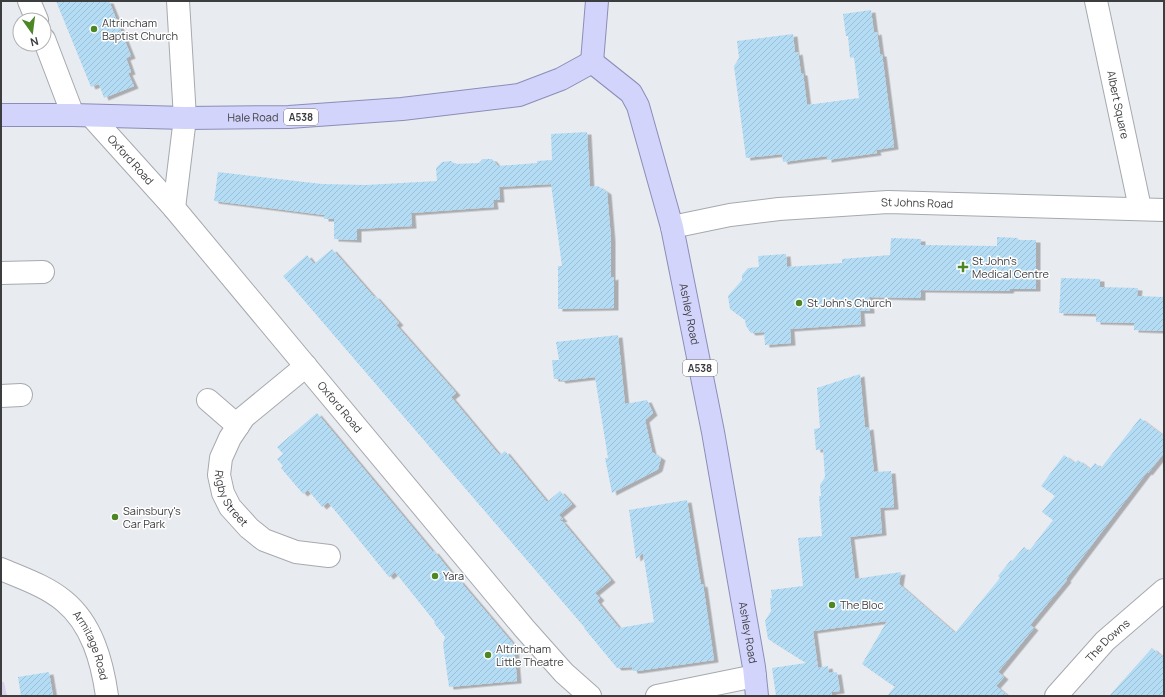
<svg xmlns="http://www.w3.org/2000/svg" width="1165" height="697" viewBox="0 0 1165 697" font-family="Manrope,sans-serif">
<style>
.green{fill:#ded1ed}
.building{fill:url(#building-hatch);filter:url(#shadow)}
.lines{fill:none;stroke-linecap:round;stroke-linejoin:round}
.minor-casing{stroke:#a6a9ae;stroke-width:24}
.major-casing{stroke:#8b8db7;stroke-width:24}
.minor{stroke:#fff;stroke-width:22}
.major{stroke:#d3d4fb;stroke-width:22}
.poi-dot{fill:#4c8725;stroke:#fff;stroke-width:1.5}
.labels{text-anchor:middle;stroke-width:3;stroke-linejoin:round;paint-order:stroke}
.shield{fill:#fff;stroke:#767779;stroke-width:1}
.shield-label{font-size:10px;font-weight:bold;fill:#3c3d3f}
.poi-label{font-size:11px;fill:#3c3d3f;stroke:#fff;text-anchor:start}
.street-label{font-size:11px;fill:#3c3d3f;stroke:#fff}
</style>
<defs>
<pattern id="building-hatch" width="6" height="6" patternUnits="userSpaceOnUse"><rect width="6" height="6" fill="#b4ddf5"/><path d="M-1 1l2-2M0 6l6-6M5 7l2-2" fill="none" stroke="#9cbfd3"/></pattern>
<filter id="shadow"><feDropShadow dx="4.5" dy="2.5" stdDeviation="0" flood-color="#0004"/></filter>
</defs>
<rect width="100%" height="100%" fill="#e8ebf0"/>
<!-- green -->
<path class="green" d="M1,682H4L7,696H1Z"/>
<!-- building -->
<path class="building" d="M56,1H109L131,56L126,58L131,72L128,73L134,86L104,98L99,84L91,87Z
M871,10L874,33L877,32L880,54H882L894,147L876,150L877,153L827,160V156L783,162L782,154L746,158L734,66L739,58L737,41L793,34L795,53L798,52L801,73H803L807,105L859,98L854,57L850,58L848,36H846L843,14Z
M587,132L590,187L598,186L607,192L611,239V278L614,277V308L558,309V266H562L551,184L499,187L500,200H493L494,207L411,213L412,226L357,229V240L334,239V219H324V215L214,201L218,172L322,184L366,185L437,181L436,168L442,162L451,161L455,164L479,163L483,159H492L498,166L537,163V161L552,160L551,134Z
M997,237L1018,238V240H1036V289H1010L1009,291L921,290V298L869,297L870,311H860L861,324L790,329L791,343L765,345L764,332L751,333L746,326L745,320L730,309L728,296L742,280V275L748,268L759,267L758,256L786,254L787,267L842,263V259L890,255L891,238L921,239V245L997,246Z
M332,249L374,297L375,296L399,323L396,325L456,393L451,397L495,450L500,455L505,451L547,502L560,491L572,504L559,515L563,519L559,521H562L611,580L595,593L600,598L597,601L619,628L654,622L643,553L636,559L629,510L687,500L701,585L703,584L714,660L637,671H633L632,667L617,668L584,628H585L283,276L307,255L314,264Z
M1061,278L1100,279V287L1138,288L1137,296L1164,297V331L1134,330V323L1096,322V314L1059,313Z
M618,335L625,404L647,400L653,413L645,420L652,452L661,458L658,469L655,471L612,493L605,458H608L595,377L561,381L560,379H554L552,360H559L556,342Z
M860,374L865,428L869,427L874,472L891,471L894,507L880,508L882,533L850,537L855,579L901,572L899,584L955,633L1000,578L998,576L1011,560L1012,561L1024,547L1029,551L1053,520L1042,512L1055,496L1041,486L1064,455L1075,463L1078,460L1090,469L1095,463L1101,468L1140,418L1164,436V453L1148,473L1147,472L1066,579L1067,580L1030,625L1034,628L998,672L1004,677L996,686L1008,696H887L896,685H892L862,664L887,621L813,631L818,668L828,666L829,673L837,672L840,691L832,692V696H776L772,668L806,663L768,639L765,621L771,611L770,598H772L771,590L803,586L798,538L822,536L819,496H821L820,485L825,477L823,449L816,450L814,429L820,428L817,388Z
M317,413L433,552L434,551L458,581L459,580L514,645L517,681L449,687L443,644L445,637L434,623L435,622L395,572L389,577L328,502L322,507L308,490L303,494L281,468L283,466L277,459L283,454L277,447Z
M1152,648L1164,658V696H1109Z
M49,672L53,696H21L18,677Z"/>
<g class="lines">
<!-- minor casing -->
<g class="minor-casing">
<g id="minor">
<path d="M29,1L37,20"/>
<path id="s1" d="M1096,1L1140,208"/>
<path d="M44,39L73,115"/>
<path id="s2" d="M91,116L174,208L524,628L564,673L590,696"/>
<path d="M174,208L185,118L178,1"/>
<path id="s3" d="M672,227L730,215L779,209L888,202L1164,210"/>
<path d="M1,273L43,272"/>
<path id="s4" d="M306,366L244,417L230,438L221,458L219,475L223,493L230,507L249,528L264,540L296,552L329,556"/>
<path d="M1,396L21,395"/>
<path d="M208,400L238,426"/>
<path id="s5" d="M1,569C22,578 46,586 64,601C92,624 102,661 107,696"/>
<path d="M657,696L755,676"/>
<path id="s6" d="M1056,696L1105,641L1164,590"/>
</g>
</g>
<!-- major casing -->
<g class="major-casing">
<g id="major">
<path id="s7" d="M592,62L631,93L638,106L672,227L713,432L754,667L757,696"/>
<path d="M592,62L597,1"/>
<path id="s8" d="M1,115H73L185,118L289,117L402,109L519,95L561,79L592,62"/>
</g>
</g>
<!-- minor -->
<use href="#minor" class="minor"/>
<!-- major -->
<use href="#major" class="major"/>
</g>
<!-- markers -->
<g class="poi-dot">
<circle cx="94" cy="29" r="4"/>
<path d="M961 261h4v4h4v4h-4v4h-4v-4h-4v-4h4z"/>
<circle cx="799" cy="303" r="4"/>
<circle cx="115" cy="517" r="4"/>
<circle cx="435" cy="576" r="4"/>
<circle cx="832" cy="605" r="4"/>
<circle cx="488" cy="655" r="4"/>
</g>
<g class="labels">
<!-- shield labels -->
<g class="shield">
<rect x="284" y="109" width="34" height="16" rx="3"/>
<rect x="683" y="360" width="34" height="16" rx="3"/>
</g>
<g class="shield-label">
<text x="301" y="121">A538</text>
<text x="700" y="372">A538</text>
</g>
<!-- poi labels -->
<g class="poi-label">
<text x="102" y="27">Altrincham<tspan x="102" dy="13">Baptist Church</tspan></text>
<text x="972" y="265">St John's<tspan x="972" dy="13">Medical Centre</tspan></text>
<text x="807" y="307">St John's Church</text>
<text x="123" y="515">Sainsbury's<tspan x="123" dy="13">Car Park</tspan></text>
<text x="443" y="580">Yara</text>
<text x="840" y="609">The Bloc</text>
<text x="496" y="653">Altrincham<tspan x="496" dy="13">Little Theatre</tspan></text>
</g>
<!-- street labels -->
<g class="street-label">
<text dy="4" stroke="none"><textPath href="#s1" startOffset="106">Albert Square</textPath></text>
<text dy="4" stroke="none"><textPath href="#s8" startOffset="252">Hale Road</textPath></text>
<text dy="4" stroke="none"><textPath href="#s2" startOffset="59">Oxford Road</textPath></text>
<text dy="4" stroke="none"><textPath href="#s3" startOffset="247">St Johns Road</textPath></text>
<text dy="4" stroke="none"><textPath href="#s7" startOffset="279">Ashley Road</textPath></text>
<text dy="4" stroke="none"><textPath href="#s2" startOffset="383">Oxford Road</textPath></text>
<text dy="4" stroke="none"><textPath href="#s4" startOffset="171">Rigby Street</textPath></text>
<text dy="4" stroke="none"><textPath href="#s7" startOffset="603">Ashley Road</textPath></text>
<text dy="4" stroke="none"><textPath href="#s6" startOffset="76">The Downs</textPath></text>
<text dy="4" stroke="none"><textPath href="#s5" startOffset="124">Armitage Road</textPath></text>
</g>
</g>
<!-- border -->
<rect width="1165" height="697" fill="none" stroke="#3c3d3f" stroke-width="4"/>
<!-- north arrow -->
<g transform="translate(32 32) rotate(166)"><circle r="19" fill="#ffffff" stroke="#b1b1b2"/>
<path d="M0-3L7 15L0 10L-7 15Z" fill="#4c8725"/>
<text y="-6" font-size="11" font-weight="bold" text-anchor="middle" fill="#3c3d3f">N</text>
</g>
</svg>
